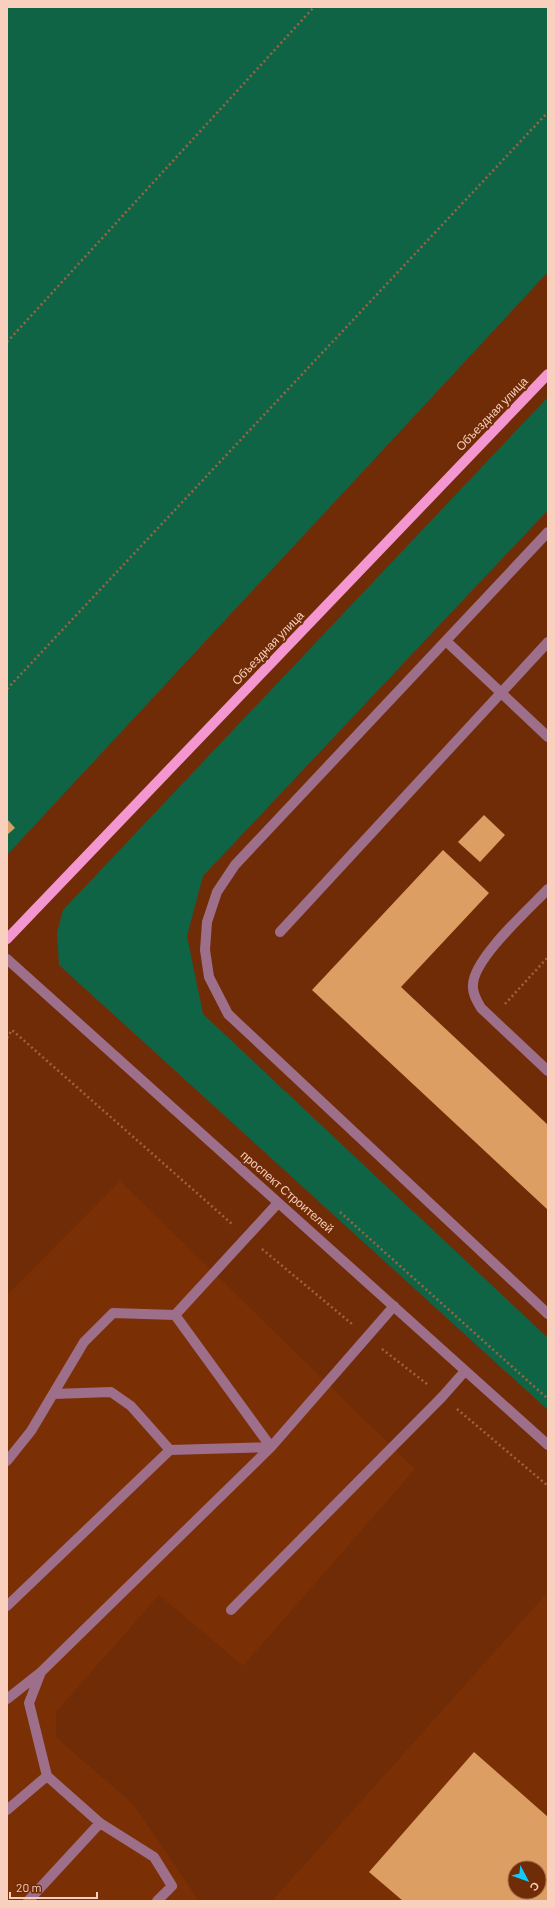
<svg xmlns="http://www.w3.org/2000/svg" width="555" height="1908" viewBox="0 0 555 1908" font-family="Barlow,sans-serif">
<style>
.built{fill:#7b2f04;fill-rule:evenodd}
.green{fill:#106446}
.building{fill:#dc9e62;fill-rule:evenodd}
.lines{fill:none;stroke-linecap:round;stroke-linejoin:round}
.path{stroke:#9e6344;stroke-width:2.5;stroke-dasharray:2 3;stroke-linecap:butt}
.minor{stroke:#9e6f8a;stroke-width:10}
.major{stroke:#f496cf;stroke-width:10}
.labels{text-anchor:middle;stroke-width:4;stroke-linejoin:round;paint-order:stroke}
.street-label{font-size:12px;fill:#f9cfbd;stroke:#702c07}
</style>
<rect width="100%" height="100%" fill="#702c07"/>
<!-- built -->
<path class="built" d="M120,1181L415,1469L243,1666L159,1595L56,1712V1737L134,1805L199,1901H7V1295Z
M548,1592V1901H272ZM515,1868H539V1892H515Z"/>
<!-- green -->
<path class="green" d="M7,7H548V272L7,855Z
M548,397V510L203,876L187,936L203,1014L548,1338V1410L59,965L57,933L63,910Z"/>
<!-- building -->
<path class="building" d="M484,815L505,835L480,862L458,842Z
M7,819L15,828L7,835Z
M443,850L489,893L401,987L548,1125V1210L312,990Z
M474,1752L548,1817V1901H403L369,1872ZM515,1868H539V1892H515Z"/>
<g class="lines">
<!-- path -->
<path class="path" d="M7,342L314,7
M7,689L548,112
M505,1004L548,957
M7,1038L12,1030L232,1224
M340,1212L548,1399
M262,1249L352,1324
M382,1349L427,1384
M457,1409L548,1486"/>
<!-- minor -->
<path class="minor" d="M548,532L235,865L217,892L207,922L205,950L209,977L228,1014L548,1314
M446,641L548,737
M548,889C529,909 473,959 473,985C472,993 477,1001 481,1008L548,1071
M280,932L548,642
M7,959L548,1445
M53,1394L111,1392L131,1406L170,1450
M7,1461L31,1431L84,1342L113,1313L175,1315
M7,1606L170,1450L271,1447L175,1315L278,1203
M231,1610L442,1397L465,1371
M7,1699L40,1673
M7,1810L47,1776
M28,1901L100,1823
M157,1901L172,1886L154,1857L100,1823L47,1776L29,1703L41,1672L271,1447L394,1306"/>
<!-- major -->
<path class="major" d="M7,939L548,374"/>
</g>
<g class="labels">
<!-- street labels -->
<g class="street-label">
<text transform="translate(492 414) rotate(-46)" y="4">Объездная улица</text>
<text transform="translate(268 648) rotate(-46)" y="4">Объездная улица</text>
<text transform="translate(287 1192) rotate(41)" y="4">проспект Строителей</text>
</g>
</g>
<!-- border -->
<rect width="555" height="1908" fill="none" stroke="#f9cfbd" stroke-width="16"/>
<!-- north arrow -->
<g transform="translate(527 1880) rotate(131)"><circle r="19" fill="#702c07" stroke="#a76d50"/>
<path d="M0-3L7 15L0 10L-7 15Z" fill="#11cafb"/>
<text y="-6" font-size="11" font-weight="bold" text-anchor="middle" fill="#f9cfbd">С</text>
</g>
<!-- scale -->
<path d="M10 1892v6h87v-6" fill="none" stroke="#f9cfbd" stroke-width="2"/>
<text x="16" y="1892" font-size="12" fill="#f9cfbd" stroke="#702c07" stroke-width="3" paint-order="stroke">20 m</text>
</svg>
